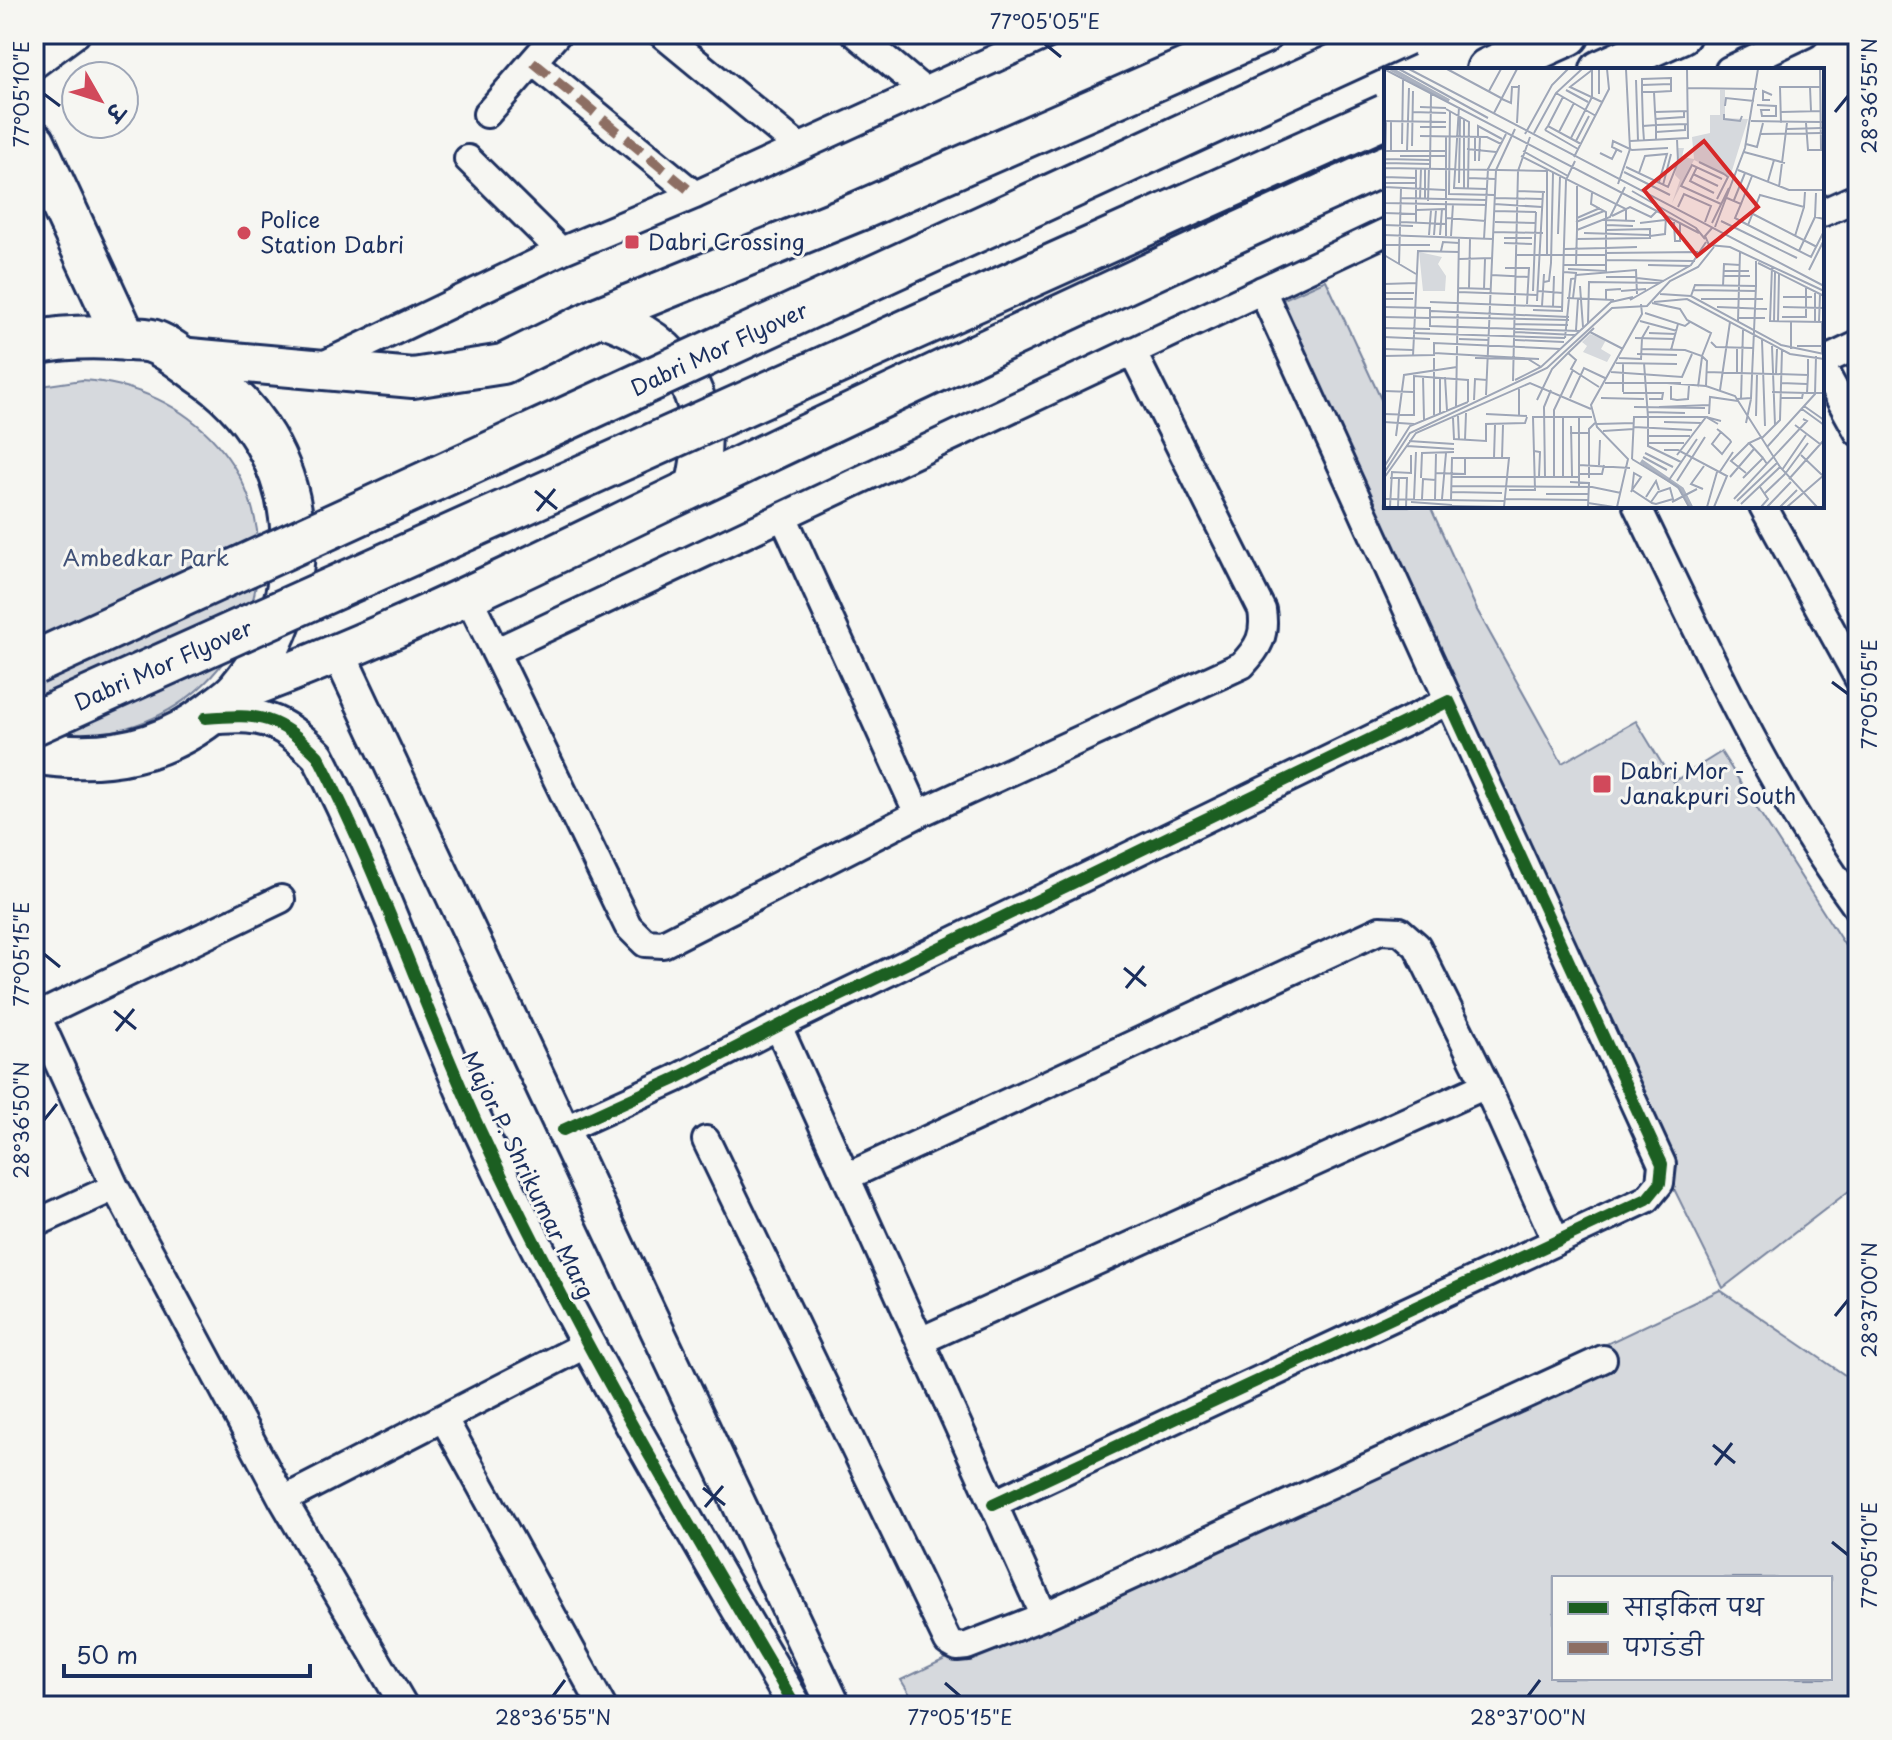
<svg xmlns="http://www.w3.org/2000/svg" width="1892" height="1740" viewBox="0 0 1892 1740" font-family="'Playpen Sans','Playpen Sans Deva',sans-serif">
<style>
.green{fill:#d6d9dd;stroke:#78849e;stroke-width:2;fill-rule:evenodd}
.lines{fill:none;stroke-linecap:round;stroke-linejoin:round}
.minor-casing{stroke:#1b2f5e;stroke-width:32}
.tertiary-casing{stroke:#1b2f5e;stroke-width:38}
.secondary-casing{stroke:#1b2f5e;stroke-width:44}
.primary-casing{stroke:#1b2f5e;stroke-width:48}
.minor{stroke:#f6f6f2;stroke-width:26}
.tertiary{stroke:#f6f6f2;stroke-width:32}
.secondary{stroke:#f6f6f2;stroke-width:38}
.primary{stroke:#f6f6f2;stroke-width:42}
.primary-bridge-casing{stroke:#1b2f5e;stroke-width:48;stroke-linecap:butt}
.primary-bridge{stroke:#f6f6f2;stroke-width:42}
.quiet{stroke:#8d6e63;stroke-width:10;stroke-dasharray:20 10;stroke-linecap:butt}
.cycleway-casing{stroke:#f6f6f2;stroke-width:17}
.cycleway{stroke:#1b5e20;stroke-width:12}
.ticks{fill:none;stroke:#1b2f5e;stroke-width:3}
.poi-dot{fill:#d1495b;stroke:#f6f6f2;stroke-width:3}
.labels{text-anchor:middle;stroke-width:6;stroke-linejoin:round;paint-order:stroke}
.poi-label{font-size:22px;fill:#1b2f5e;stroke:#f6f6f2;text-anchor:start}
.street-label{font-size:22px;fill:#1b2f5e;stroke:#f6f6f2}
.park-label{font-size:22px;fill:#405177;stroke:#f6f6f2}
.inset-river{fill:none;stroke:#abb2c0;stroke-width:4}
.inset-road{fill:none;stroke:#9ea6b7;stroke-width:2}
.view{fill:#d62828;fill-opacity:0.15;stroke:#d62828;stroke-width:4}
.inset-edge{fill:none;stroke:#1b2f5e;stroke-width:4}
.neatline{fill:none;stroke:#1b2f5e;stroke-width:3}
.ticks-label{font-size:20px;text-anchor:middle;fill:#1b2f5e}
</style>
<rect width="100%" height="100%" fill="#f6f6f2"/>
<filter id="ink" filterUnits="userSpaceOnUse"><feTurbulence type="fractalNoise" baseFrequency=".0125" numOctaves="2"/><feDisplacementMap in="SourceGraphic" scale="16" xChannelSelector="R" yChannelSelector="G"/><feConvolveMatrix kernelMatrix="1 2 1 2 8 2 1 2 1" color-interpolation-filters="sRGB"/></filter>
<g filter="url(#ink)">
<!-- green -->
<path class="green" d="M1326,280L1386,410V506H1430L1477,610L1562,763L1636,721L1673,782L1721,752L1858,966V1184L1723,1288L1635,1110L1277,302Z
M82,380C189,386 275,474 256,585C239,689 135,754 34,729V387Z
M1720,1290L1858,1384V1706H917L901,1680ZM1554,1578H1830V1678H1554Z"/>
<g class="lines">
<!-- minor casing -->
<g class="minor-casing">
<path id="minor" d="M662,34L799,147
M856,34L923,90
M533,62L695,195
M34,65L76,34
M1729,70L1805,34
M487,114L557,34
M468,159L561,251
M1822,213L1858,197
M1262,290L1449,701
M1822,362L1858,345
M1822,367L1858,432
M317,368L561,251L695,195L1049,34
M1637,506C1704,643 1767,786 1858,909
M1763,506L1858,678
M783,516L918,814
M468,596L628,926L645,943L663,944L918,814L1242,665C1259,647 1266,635 1262,610L1132,351
M495,652L1386,232
M37,1016L115,1187
M34,1018L281,899
M778,1026L1044,1616
M563,1130L675,1079L794,1018L1449,701L1662,1164L1660,1183L1647,1199L993,1504
M706,1140L948,1642L957,1647L967,1646L1044,1616L1603,1359
M846,1177L1380,930L1400,931L1417,946L1486,1085L1556,1241
M34,1224L115,1187L283,1500L589,1343
M920,1341L1486,1085
M444,1419L602,1706
M283,1500L404,1706"/>
</g>
<!-- tertiary casing -->
<g class="tertiary-casing">
<path id="tertiary" d="M339,654L834,1706
M205,718C262,713 277,716 318,756C380,876 423,1006 479,1128C571,1327 684,1517 795,1706"/>
</g>
<!-- secondary casing -->
<g class="secondary-casing">
<path id="secondary" d="M1600,70L1681,34
M600,316C683,341 717,404 695,487
M179,357L413,378L503,364L600,316L859,211L1263,34
M238,692C395,635 544,559 695,487C925,378 1154,269 1386,165"/>
</g>
<!-- primary casing -->
<g class="primary-casing">
<path id="primary" d="M1488,70L1568,34
M34,143L125,339
M34,343C66,336 97,336 130,339C138,340 148,339 154,342C170,348 186,362 200,372C309,444 322,592 239,690C232,699 220,706 211,713C159,754 98,763 34,752"/>
</g>
<!-- minor -->
<use href="#minor" class="minor"/>
<!-- tertiary -->
<use href="#tertiary" class="tertiary"/>
<!-- secondary -->
<use href="#secondary" class="secondary"/>
<!-- primary -->
<use href="#primary" class="primary"/>
<!-- primary-bridge casing -->
<g class="primary-bridge-casing">
<path id="primary-bridge" d="M34,663L1404,34
M34,723L1386,116"/>
</g>
<!-- primary-bridge -->
<use href="#primary-bridge" class="primary-bridge"/>
<!-- quiet -->
<path class="quiet" d="M533,62L695,195"/>
<!-- cycleway casing -->
<g class="cycleway-casing">
<path id="cycleway" d="M205,718C262,713 277,716 318,756C380,876 423,1006 479,1128C571,1327 684,1517 795,1706
M563,1130L675,1079L794,1018L1449,701L1662,1164L1660,1183L1647,1199L993,1504"/>
</g>
<!-- cycleway -->
<use href="#cycleway" class="cycleway"/>
</g>
</g>
<!-- ticks -->
<path class="ticks" d="M1045,44L1061,57M44,94L60,106M1835,112L1848,96M535,491L557,509M537,511L555,489M1832,682L1848,694M44,954L60,967M1124,968L1146,986M1126,988L1144,966M114,1011L136,1029M116,1031L134,1009M44,1120L57,1104M1835,1316L1848,1300M1713,1445L1735,1463M1715,1465L1732,1443M703,1488L725,1505M705,1507L723,1486M1832,1542L1848,1555M945,1683L960,1696M553,1696L565,1680M1528,1696L1540,1680"/>
<!-- markers -->
<g class="poi-dot">
<circle cx="244" cy="233" r="8"/>
<rect x="624" y="234" width="16" height="16" rx="4"/>
<rect x="1592" y="774" width="20" height="20" rx="4"/>
</g>
<g class="labels">
<!-- poi labels -->
<g class="poi-label">
<text x="260" y="228">Police<tspan x="260" dy="25">Station Dabri</tspan></text>
<text x="648" y="250">Dabri Crossing</text>
<text x="1620" y="779">Dabri Mor -<tspan x="1620" dy="25">Janakpuri South</tspan></text>
</g>
<!-- street labels -->
<g class="street-label">
<text transform="translate(719 349) rotate(-25)" y="8">Dabri Mor Flyover</text>
<text transform="translate(163 665) rotate(-24)" y="8">Dabri Mor Flyover</text>
<text transform="translate(528 1175) rotate(64)" y="8">Major P. Shrikumar Marg</text>
</g>
<!-- park labels -->
<g class="park-label">
<text x="146" y="566">Ambedkar Park</text>
</g>
</g>
<!-- overview -->
<g transform="translate(1384 68)">
<rect width="440" height="440" fill="#f6f6f2"/>
<path d="M336,22H341V50L364,51L346,109L310,92L288,135L296,112L291,107L294,80H300L298,89L310,91L308,69L326,65V47H336ZM35,184L58,189L54,196L62,208L61,223H39ZM206,266L222,272L217,281L227,287L223,294L199,284L203,278L198,274Z" fill="#d6d9dd"/>
<path class="inset-river" d="M7,1L65,33M257,393L298,421L307,439"/>
<path class="inset-road" d="M0,1L315,165M15,1L104,50M25,1L440,218M63,1L117,30M208,2L186,19L218,34M252,12L254,73M258,17L287,16M426,19L427,43M303,20L373,21M182,22L204,34M105,23L117,1M258,24V11L287,10V23L270,24M172,25L212,48M215,26V1M118,31L127,35L128,19H135M386,32H379V23L388,27M373,37L392,38V48H378L377,42H386M341,38L342,30L370,33M36,39L62,40M62,41L85,54L84,120M66,43L65,126L111,127M28,44L62,45M397,44L437,43M110,45L133,1M340,46V51L356,53L358,48M271,51L300,49V44M0,53L62,54M367,53L438,54M133,55L135,17M397,55L396,19H437M422,55L424,82H437L436,1M303,56L272,57L271,44L304,43M164,58L179,29M259,58L258,24H270L271,44M36,59H62M403,61L438,60M161,62L164,58L197,76M161,62L194,81M175,64L190,35M272,64L301,62V56M150,65L172,25L198,1M141,66L168,17L184,1M376,66L438,65M36,68L103,69L117,76M94,68V58L118,71M187,70L208,29V2M192,73L205,48M246,73L304,70L303,1M260,73L259,58L272,57V72M18,76L19,12M362,76L373,79L379,55M28,78L29,23M83,81L112,84M2,83H62M7,83V53M23,83L25,20M139,83L184,108M238,84L228,79L229,73L248,82L284,80M360,84L390,92M216,85L228,91L233,81M16,88H62M137,88L242,141V152M190,89L225,21L223,1M1,91L46,92M91,93V68M95,93L96,68M315,94L340,106M1,95L46,96M242,99L284,119L294,94L293,71M313,99L306,113L330,125M1,100L163,103M46,100L47,26M32,101V154M354,102L405,122H440M240,104L286,127M255,105L261,88L283,86L275,114M309,106L334,118M0,109L32,110M84,110L111,111M384,113L390,92L401,95M1,115H32M75,115L76,49M234,116L246,81L242,1M279,117L287,86M0,119L61,122M395,119L403,55M69,120L103,121M70,120L75,39M80,120V51M134,123L161,124M248,123L312,160L321,171M421,124L420,139L376,127L364,157L427,189L440,163M17,130L102,132M111,130L159,131M343,130L357,136L351,150L364,157M36,131L37,100M41,131V100M333,131L344,109L340,106M350,132L361,105M44,133L45,100M0,135L102,137M0,135L2,53M110,136L158,139M337,136L297,118L308,97L338,111M357,136L368,108M294,139L300,126L327,138L321,154M32,142L61,141M110,143L152,144M0,145L32,146M369,146L433,179M228,148L246,139L267,149L273,143M431,149L432,125M62,150L102,153M193,150L216,140M222,152L251,153M337,153L413,190M17,154L62,156M111,154L152,155M192,154L220,143M290,154L291,173H296V156M256,155L281,152M328,155L345,120M0,157L29,158M222,157L249,158M331,159L361,80L374,1M328,160L321,168L325,177L346,179L440,223M193,162V118M109,164L159,165M200,165L265,167M174,166L176,109M0,167L109,171M45,167L47,142M50,167L52,142M56,167L58,141M62,168V68M67,168L69,136M266,168L281,166L282,149M411,168L420,139M120,170H148M100,171L104,101L122,66M192,171L266,170V161L222,162M120,175L148,176M0,177H46M180,181L222,180V144L207,136L208,125M57,183L59,174L75,175M415,183L431,149L440,151M222,185L314,184M0,187L32,206M132,187H221M163,188V102M75,191L108,190M222,192L311,193M374,195L440,228M15,197L17,120M180,197H222M192,197L193,162L226,149L241,119M264,197L306,198M388,199L386,253L439,254V240M121,200H145L143,236M184,201L222,203V180L253,179M425,202L440,172M340,203H365M180,204L192,205L189,230M107,207L145,209M192,207L252,202L253,226M340,208H366M222,209H253M253,210L280,213M160,214L165,213L167,195L169,105M0,216L33,215M196,218L199,259M339,218L340,196L356,197M74,220L107,221M85,220L86,171M100,221L101,191M309,222L372,223M149,223L152,144M154,223L179,225M237,223L262,221M74,224L153,227M0,225H30M276,226L307,228L397,277L440,286M307,228L311,217L372,218V193M399,229H428M183,230L230,232M0,231H29M317,231H379M222,232V222L237,221M246,232L307,197L322,174M153,233L159,124M46,234L178,239M270,234L303,231L406,286L440,291M268,235L296,241L303,252L327,265L318,288M158,238L160,206M169,238L170,208M0,239L46,240V258L196,263M333,239L383,241M399,239L439,240L440,228M149,242L178,243L182,112L191,93M47,243L185,249M261,245L301,258L306,254M0,249L46,250M46,249L185,252M398,249H422V220M354,250H381M256,253L293,263M354,253L356,184M390,253L391,204M394,253L395,206M431,254V225M435,254L436,226M438,254V286M204,255L205,214L276,215M130,256L184,257M0,260L46,261M210,260L184,285L192,292L187,301L215,319M192,262L194,231M130,264L191,267M206,264L239,281M29,265L181,270M265,265L292,266M0,269L46,271M181,270L187,211L192,210M251,270L290,271M75,271L104,272M131,272L180,274M378,272L381,358M327,274L332,279L369,280M388,278L391,357M413,278H438M0,281L29,282M257,281L301,282L318,288L323,293L322,318M407,281V254M287,282L294,256M50,285L155,291M253,286L293,287M0,288L50,287V275L177,281M29,288L34,183L75,184M50,290V347M91,290L144,291L157,299M235,290L257,291L258,270L265,258M232,295L293,296M260,295L264,349H322L293,387M227,304L298,309L308,286M322,304L424,307V291M353,305V280M392,306L393,281M424,307L423,325H440M39,308L40,352M61,309L63,343M131,312L157,299L227,234L249,229M129,313L134,103L146,69M221,315H297M283,315L322,318L351,328L396,399L433,439M397,315L423,316M287,318V331L293,332L304,331L305,318M314,319L318,289M135,321V347M336,322L346,254M0,323L29,324M239,324V295M388,324L423,325M239,325H279L278,331H265M102,327L112,102L131,61M186,330L200,300L221,310M217,330L260,331M397,330H418L419,325M353,331L367,330L372,218M357,331L359,262M90,332L91,311L103,312M153,332L168,301L184,285M72,338L75,169M420,338L440,352M250,339L321,340M275,339L325,337M418,341L440,357M264,344L301,345M56,345V309M0,346L30,347V308L84,312V334M102,346L143,348M325,346L326,329L354,333M74,348L75,372M372,348L373,306M69,350L70,371L102,373V356L141,355L143,349M0,354L30,356M280,354L317,355M362,355L367,331M213,356L250,355M334,356L322,349L337,353M411,357L436,376M187,358L188,408M250,359L308,362M333,361L337,364L346,372L347,374L338,386L328,376L337,364M219,363L250,361M186,365H195V349M12,368L20,307L73,299M264,368H306M378,369L365,375L379,390M378,370L396,352L398,282M81,372L82,345M25,373L70,376M264,375H300M23,378L70,381M383,379L431,326L432,288M280,382H294L343,408L330,439M150,383L156,384L155,409M261,385L289,399M417,387L438,407M259,389L283,402M110,390L111,357M118,390L119,357M248,391L250,349H264V378L297,394M248,391L294,419L305,439M195,397L246,400M215,397L216,372M0,399L26,358L84,334M398,402L422,367M0,405L26,365L163,300L228,240L263,238L286,213L314,199L330,179M52,405L81,406V390M335,405L349,384M362,405L347,393L365,375M195,406H218L220,397M401,406L424,375M170,408V342L189,302M179,408V349M67,409H195M161,409L160,339L167,322M346,409L370,381M0,410L32,365L146,315L207,341M6,410H23L22,439M37,410L38,385L70,384M205,410V361L211,355M359,410L379,390L383,396M405,411L440,372M285,412L313,371M293,413L321,369M186,414L205,415L204,439M67,418L208,419L237,425M195,419V365H205M376,419L384,431L377,439M319,421L307,416L320,398M125,422H151L149,349H208M248,423L250,405L257,409L248,422M67,424L118,425M247,424L248,422L268,435L272,436L289,431L286,420L274,424L267,434M381,425L401,406M162,426H205M262,429L272,413L275,422M0,431L120,433M30,431L32,384M38,431L39,411L52,412M51,431L52,385M58,431L62,385M120,431L204,432M350,431L423,353L419,351M67,432L68,390H125L120,439M353,433L393,395M27,434L68,437M288,434L313,421M204,435L230,439M357,436L396,399M68,438L120,439M6,439L8,404L27,405V387M14,439L15,410M233,439L244,391L213,359L207,337L258,246L257,236M323,439L333,404M383,439L407,414M396,439L413,422M403,439L440,407"/>
<path class="view" d="M320,73L374,139L313,188L260,122Z"/>
<rect width="440" height="440" class="inset-edge"/>
</g>
<!-- margin -->
<rect width="1892" height="1740" fill="none" stroke="#f6f6f2" stroke-width="88"/>
<!-- legend -->
<rect x="1552" y="1576" width="280" height="104" fill="#f6f6f2" stroke="#9ea6b7" stroke-width="2"/>
<rect x="1568" y="1602" width="40" height="12" fill="#1b5e20" stroke="#9ea6b7" stroke-width="2"/>
<text x="1624" y="1616" font-size="24" fill="#1b2f5e">साइकिल पथ</text>
<rect x="1568" y="1642" width="40" height="12" fill="#8d6e63" stroke="#9ea6b7" stroke-width="2"/>
<text x="1624" y="1656" font-size="24" fill="#1b2f5e">पगडंडी</text>
<!-- north arrow -->
<g transform="translate(100 100) rotate(129)"><circle r="38" fill="#f6f6f2" stroke="#9ea6b7" stroke-width="2"/>
<path d="M0-6L14 30L0 20L-14 30Z" fill="#d1495b"/>
<text y="-12" font-size="22" font-weight="bold" text-anchor="middle" fill="#1b2f5e">उ</text>
</g>
<!-- scale -->
<path d="M64 1664v12h246v-12" fill="none" stroke="#1b2f5e" stroke-width="4"/>
<text x="76" y="1664" font-size="24" fill="#1b2f5e" stroke="#f6f6f2" stroke-width="6" paint-order="stroke">50 m</text>
<rect x="44" y="44" width="1804" height="1652" class="neatline"/>
<g class="ticks-label">
<text x="1045" y="29">77°05'05"E</text>
<text transform="translate(22 94) rotate(-90)" y="7">77°05'10"E</text>
<text transform="translate(1870 96) rotate(-90)" y="7">28°36'55"N</text>
<text transform="translate(1870 694) rotate(-90)" y="7">77°05'05"E</text>
<text transform="translate(22 954) rotate(-90)" y="7">77°05'15"E</text>
<text transform="translate(22 1120) rotate(-90)" y="7">28°36'50"N</text>
<text transform="translate(1870 1300) rotate(-90)" y="7">28°37'00"N</text>
<text transform="translate(1870 1555) rotate(-90)" y="7">77°05'10"E</text>
<text x="553" y="1725">28°36'55"N</text>
<text x="960" y="1725">77°05'15"E</text>
<text x="1528" y="1725">28°37'00"N</text>
</g>
</svg>
